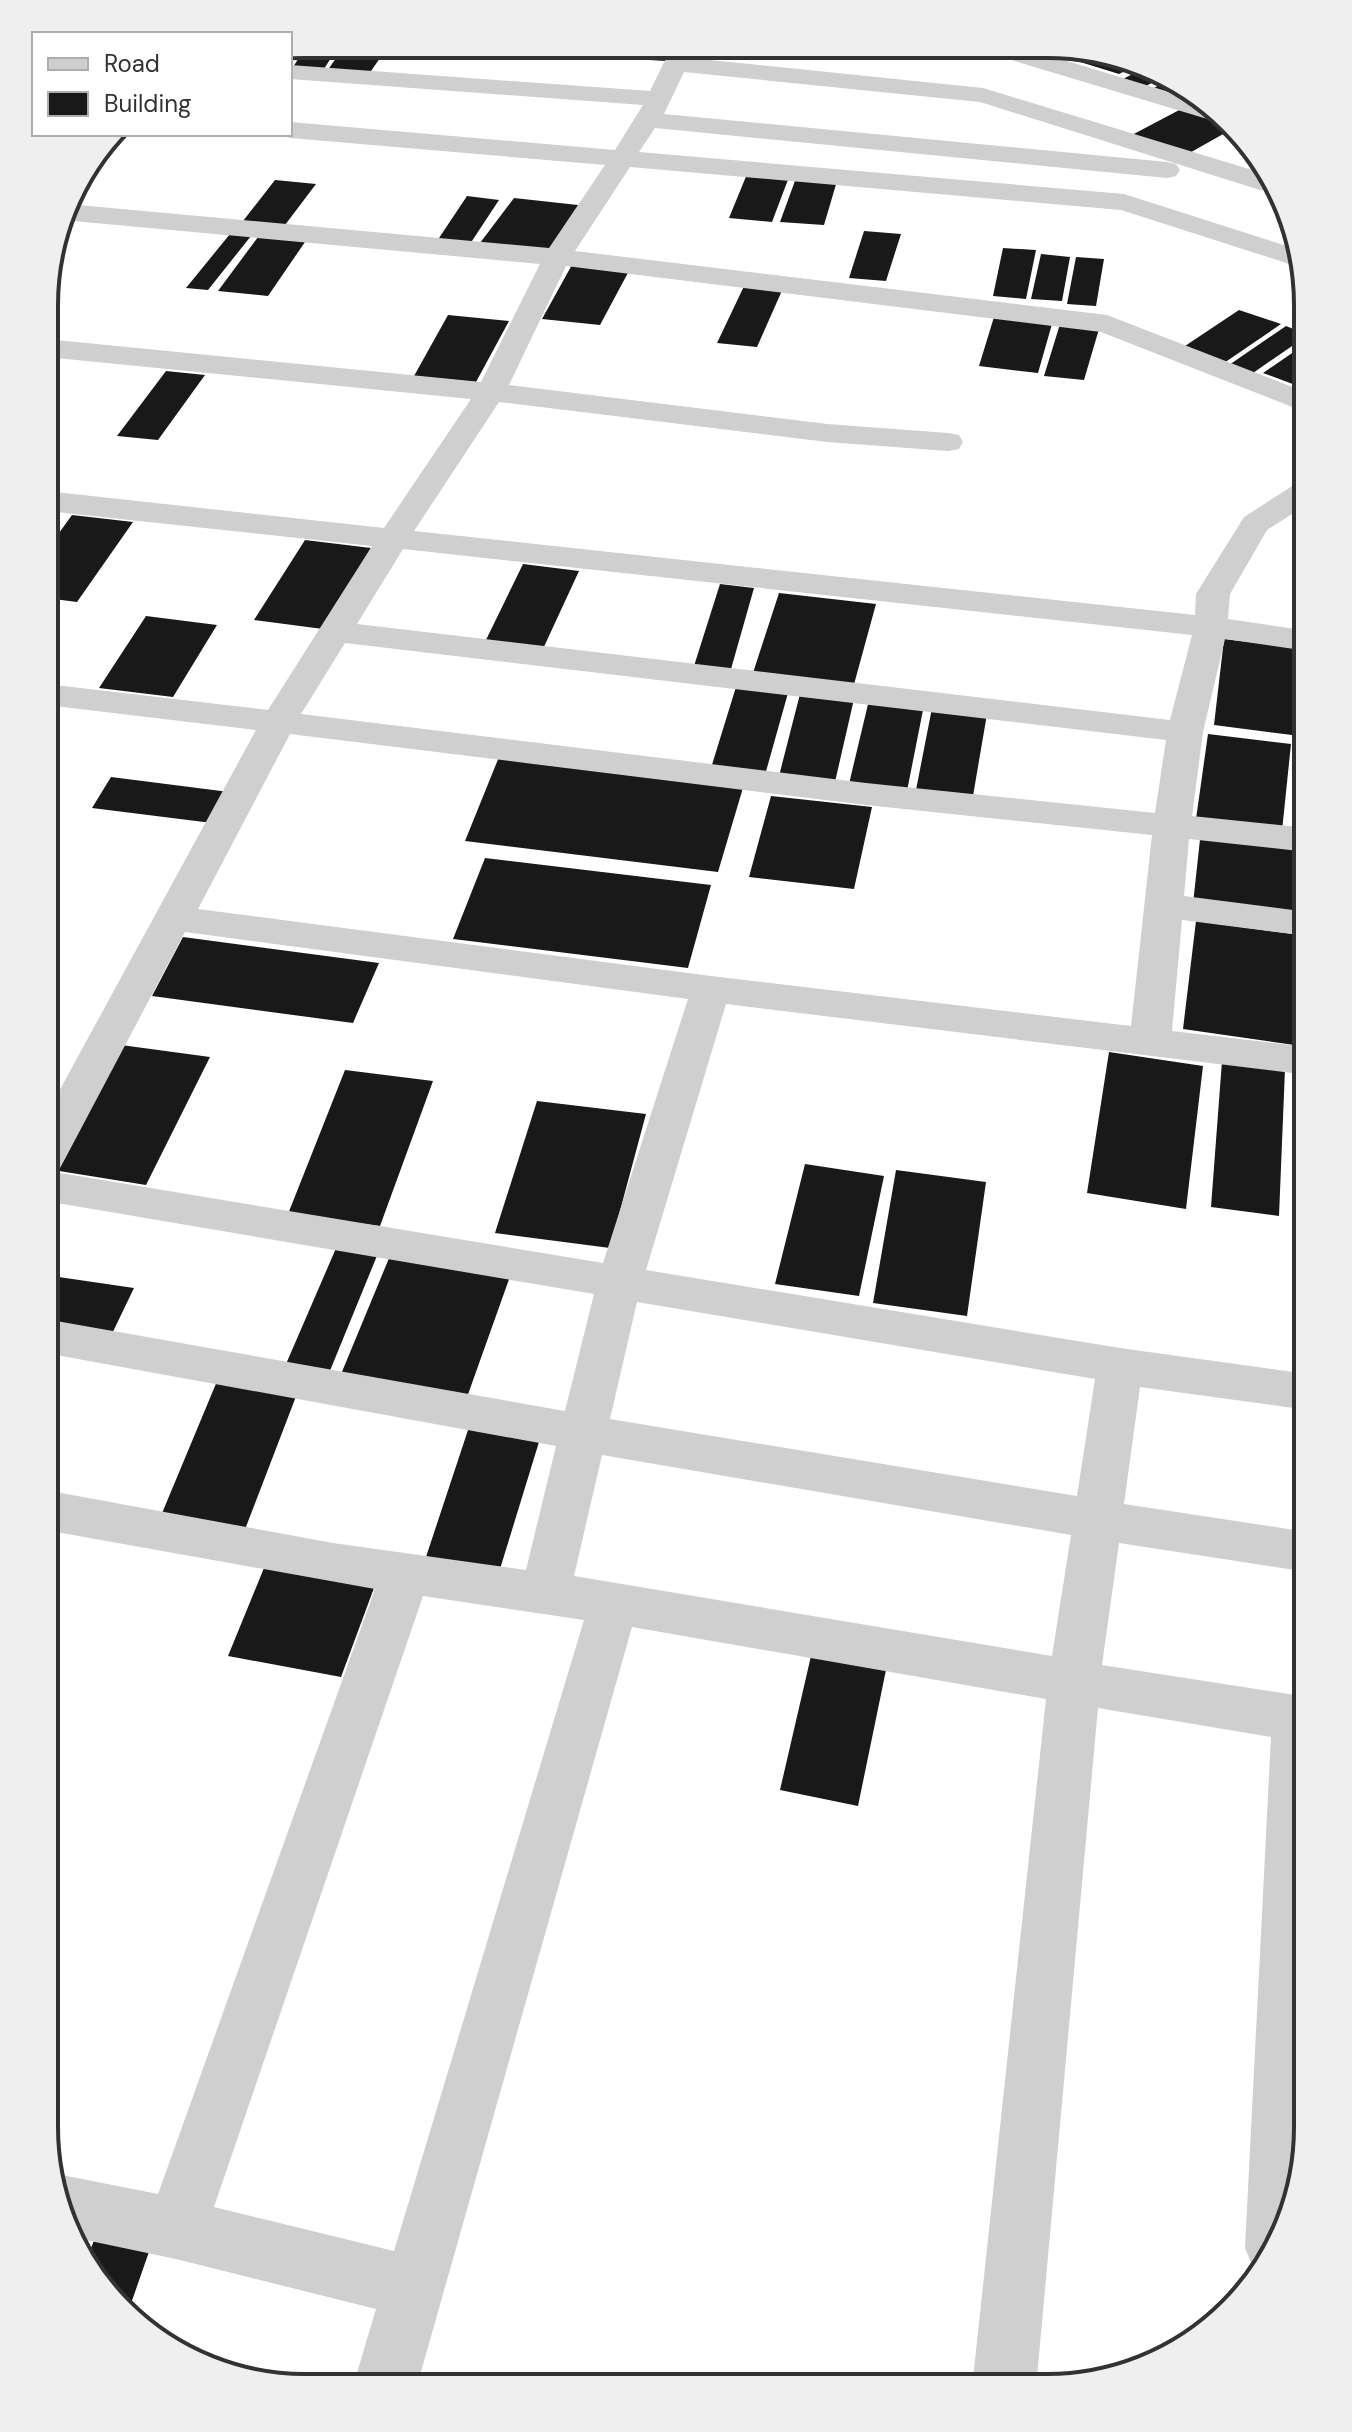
<svg xmlns="http://www.w3.org/2000/svg" width="1352" height="2432" viewBox="0 0 1352 2432" font-family="'DM Sans',sans-serif">
<style>
.building{fill:#191919}
.lines{fill:none;stroke-linecap:round;stroke-linejoin:round}
.minor{fill:#cfcfcf;fill-rule:evenodd}
.rim{fill:none;stroke:#323232;stroke-width:4}
</style>
<rect width="100%" height="100%" fill="#fff"/>
<!-- building -->
<path class="building" d="M308,44H340L322,72L291,70Z
M346,44L389,45L369,74L327,71Z
M621,46H673L666,61L615,58Z
M1018,48L1071,49L1051,59Z
M1080,49H1097L1133,67L1119,74L1064,57Z
M1140,70L1159,79L1146,86L1123,79Z
M1165,82L1184,92L1175,96L1152,89Z
M1183,108L1228,123L1232,129L1186,155L1130,136Z
M747,174L789,177L772,222L729,218Z
M796,178L837,181L824,225L780,222Z
M275,180L316,184L285,225L243,221Z
M467,196L499,200L468,247L435,244Z
M514,198L587,206L555,253L480,243Z
M864,231L901,234L886,281L849,278Z
M230,234L251,236L208,290L186,288Z
M258,237L305,242L268,296L218,291Z
M1003,248L1036,250L1026,299L993,296Z
M1041,254L1070,257L1062,301L1031,299Z
M1076,257L1104,259L1096,306L1067,304Z
M573,263L630,269L600,325L542,319Z
M746,282L784,286L757,347L717,343Z
M1239,310L1281,324L1224,363L1182,348Z
M448,315L509,321L476,382L414,376Z
M994,317L1052,324L1038,373L979,366Z
M1060,324L1099,329L1084,380L1044,376Z
M1286,326L1308,335L1253,373L1229,365Z
M1298,349L1308,353L1306,389L1263,373Z
M166,371L205,375L158,440L117,436Z
M72,515L133,522L77,602L46,598V551Z
M305,540L371,548L323,629L254,620Z
M523,564L579,571L542,651L484,644Z
M720,584L754,588L731,669L694,666Z
M779,593L876,604L853,688L752,676Z
M146,616L217,625L173,697L99,688Z
M1224,639L1298,648L1292,735L1214,725Z
M1305,653H1308V734L1301,733Z
M736,687L788,693L765,775L711,768Z
M800,694L854,699L835,782L779,776Z
M869,700L924,705L907,791L849,784Z
M932,708L987,714L973,796L916,790Z
M1208,734L1291,744L1282,831L1196,819Z
M1299,742L1308,743V830L1294,829Z
M501,752L745,781L718,872L465,841Z
M111,777L229,792L212,823L92,808Z
M771,796L872,807L854,889L749,877Z
M1201,830L1308,844V919L1193,904Z
M485,858L711,885L688,968L453,939Z
M1196,921L1308,936V1047L1183,1029Z
M183,937L379,963L353,1023L152,996Z
M121,1045L210,1057L146,1185L53,1170Z
M1109,1052L1203,1066L1186,1209L1087,1193Z
M1222,1061L1285,1069L1279,1216L1211,1207Z
M345,1070L433,1081L380,1226L288,1214Z
M537,1101L646,1114L610,1248L495,1233Z
M805,1164L884,1176L859,1296L775,1284Z
M896,1170L986,1182L967,1316L873,1303Z
M340,1239L381,1246L327,1378L283,1371Z
M392,1251L512,1271L466,1400L339,1379Z
M45,1275L134,1288L108,1342L45,1332Z
M220,1374L300,1386L244,1532L160,1518Z
M472,1418L543,1429L496,1582L422,1569Z
M264,1568L374,1588L341,1677L228,1656Z
M811,1656L886,1670L858,1806L780,1790Z
M96,2235L151,2246L127,2315L88,2256Z"/>
<g class="lines">
<!-- minor -->
<path class="minor" d="M672,46H696L690,58L983,88L1262,173L1274,191L1260,190L980,102L684,72L664,114L1167,162L1176,164L1180,170L1176,176L1167,178L655,128L639,152L1124,194L1299,250L1302,268L1121,210L630,167L575,251L1107,315L1308,393V413L1101,332L566,266L509,385L827,424L948,433L959,435L963,442L959,449L948,451L827,442L499,402L414,531L1195,615L1196,594L1244,517L1297,483L1308,481V504L1267,530L1230,594L1228,619L1308,631V651L1225,639L1203,732L1192,816L1308,828V852L1189,839L1184,896L1308,912V936L1182,920L1172,1031L1308,1047V1075L726,1004L646,1270L1120,1348L1308,1374V1410L1140,1387L1124,1504L1308,1532V1572L1119,1543L1102,1665L1308,1697L1307,2144L1288,2226L1261,2273L1254,2270L1245,2248L1271,1737L1098,1708L1036,2388H972L1046,1699L632,1627L417,2386H353L376,2309L176,2259L76,2238L58,2211L52,2176L57,2174L158,2194L375,1589L45,1530V1490L333,1543L526,1570L556,1446L45,1353V1319L565,1411L594,1294L45,1201V1117L256,730L46,705V684L268,710L372,546L46,511V491L384,528L471,399L46,357V339L481,382L540,264L62,220L67,204L549,248L605,165L290,138L280,134H290V122L615,150L643,105L290,79V65L650,91ZM403,549L1192,635L1170,720L357,624ZM345,643L1166,740L1155,813L866,783L301,714ZM290,734L866,805L1152,835L1131,1026L711,976L198,909ZM185,932L688,999L603,1263L48,1171L60,1168L66,1157ZM637,1302L1095,1379L1077,1496L610,1419ZM602,1455L1071,1535L1052,1656L574,1576ZM423,1596L584,1620L394,2251L214,2207Z
M985,48H1024L1209,104L1219,109L1228,122L1214,121L988,53Z"/>
</g>
<!-- crop -->
<path d="M0 0H1352V2432H0ZM305 58H1047A247 247 0 0 1 1294 305V2127A247 247 0 0 1 1047 2374H305A247 247 0 0 1 58 2127V305A247 247 0 0 1 305 58Z" fill="#efefef" fill-rule="evenodd"/>
<path class="rim" d="M305 58H1047A247 247 0 0 1 1294 305V2127A247 247 0 0 1 1047 2374H305A247 247 0 0 1 58 2127V305A247 247 0 0 1 305 58Z"/>
<!-- legend -->
<rect x="32" y="32" width="260" height="104" fill="#ffffff" stroke="#adadad" stroke-width="2"/>
<rect x="48" y="58" width="40" height="12" fill="#cfcfcf" stroke="#adadad" stroke-width="2"/>
<text x="104" y="72" font-size="24" fill="#323232">Road</text>
<rect x="48" y="92" width="40" height="24" fill="#191919" stroke="#adadad" stroke-width="2"/>
<text x="104" y="112" font-size="24" fill="#323232">Building</text>
</svg>
